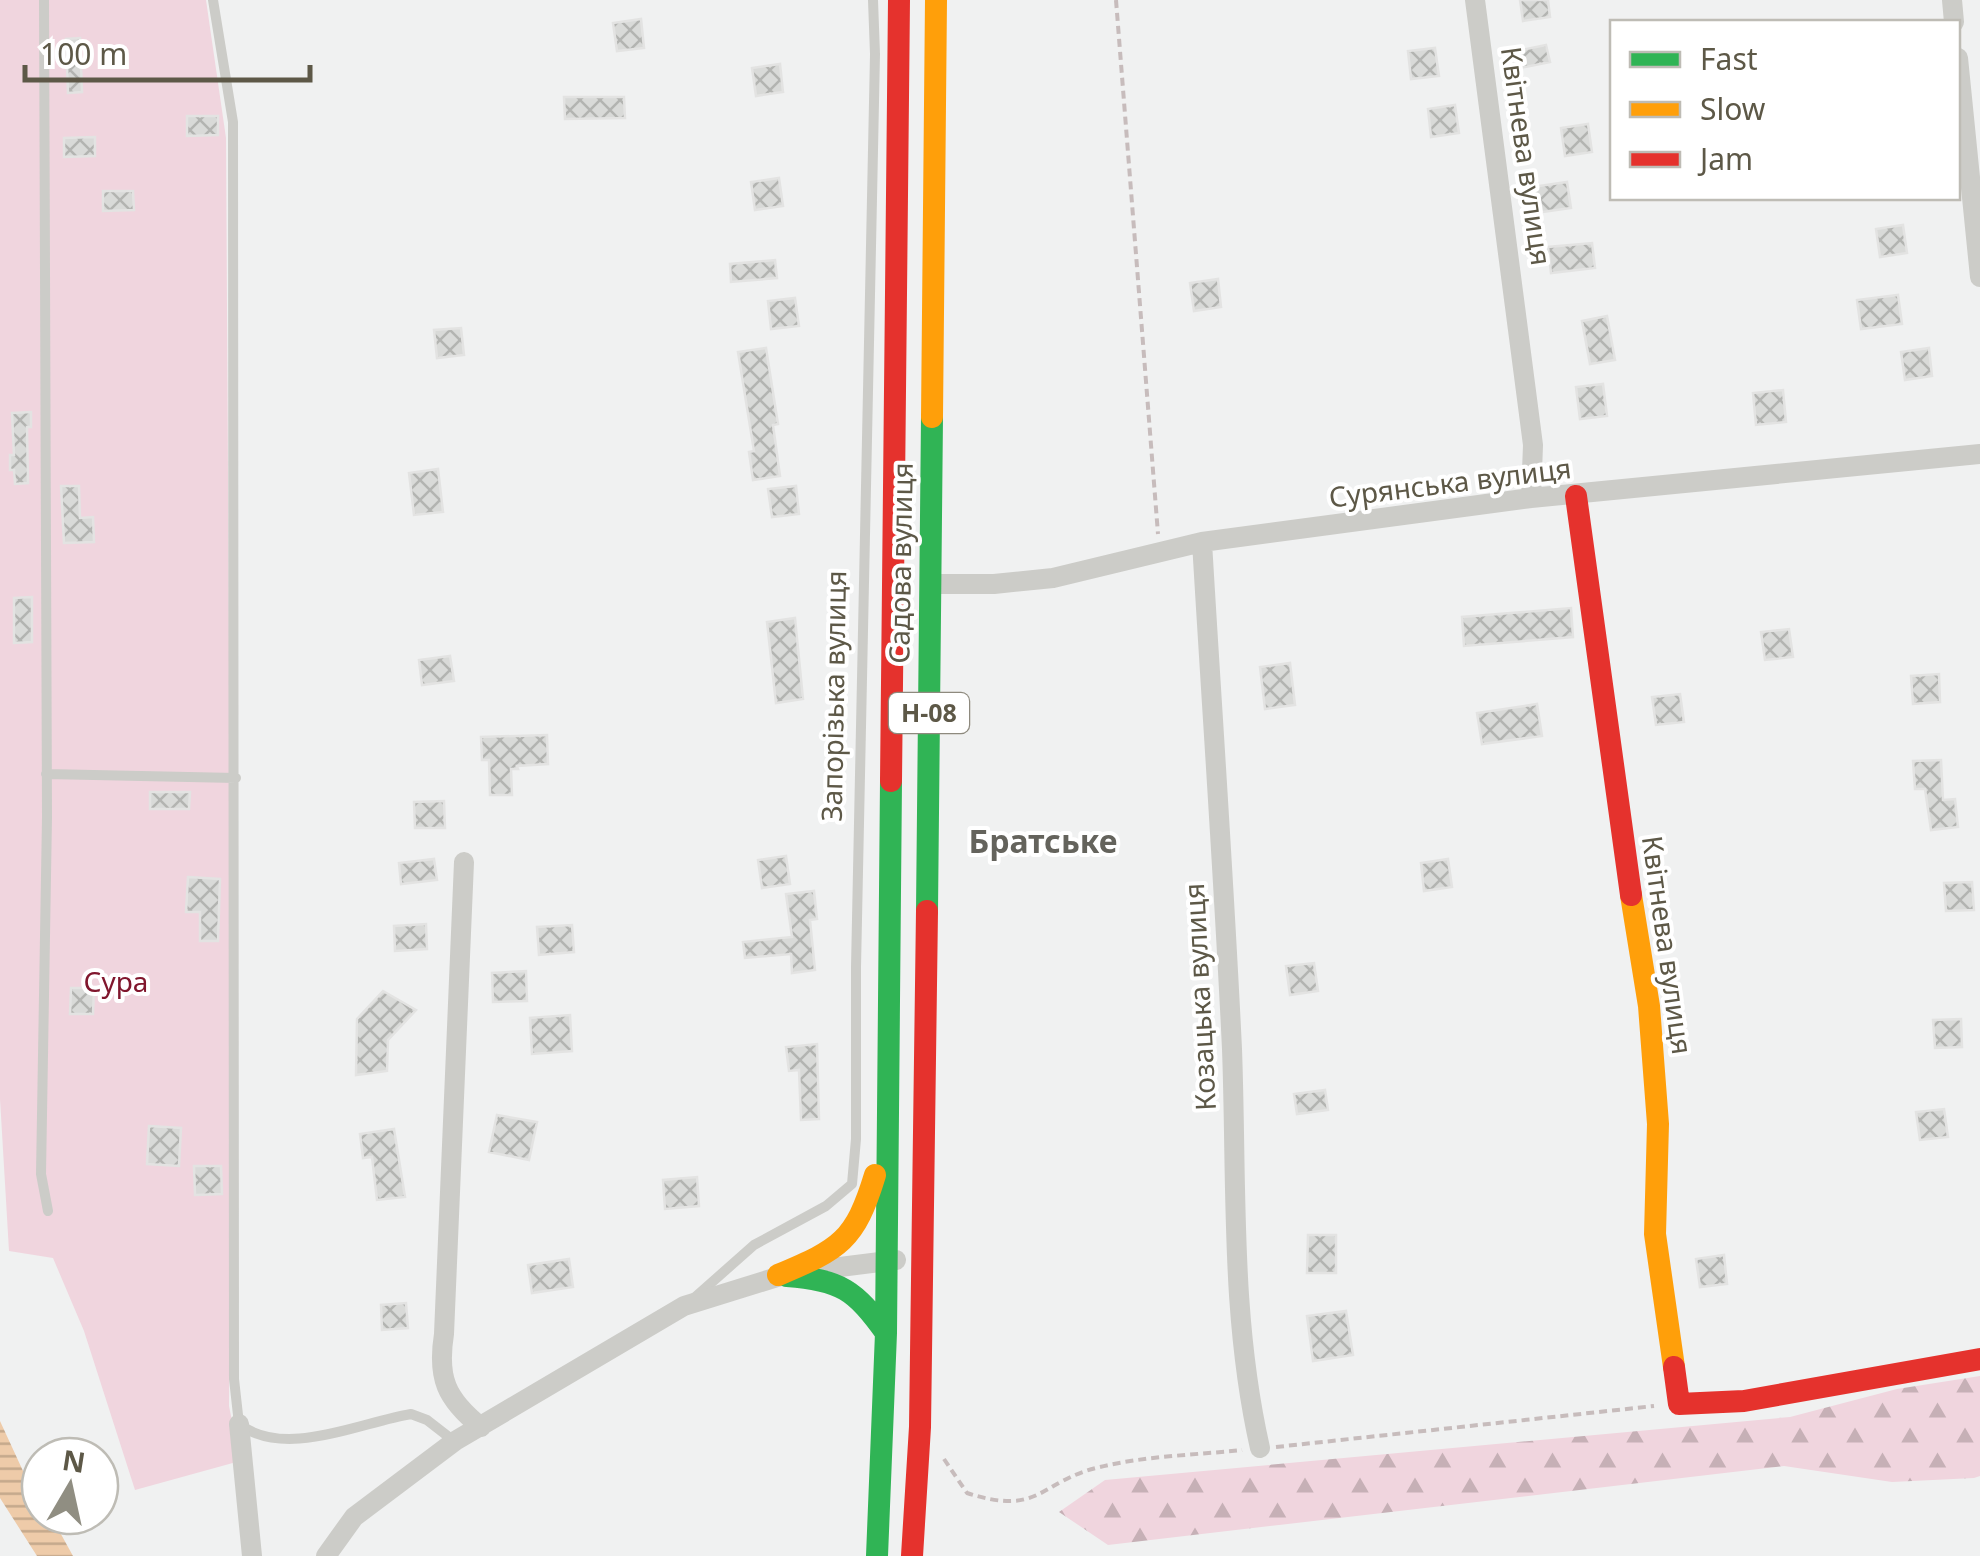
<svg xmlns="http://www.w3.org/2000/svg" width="1980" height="1556" viewBox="0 0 1980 1556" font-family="'Noto Sans',sans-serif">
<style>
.green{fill:#f0d5de}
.forest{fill:url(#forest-firs)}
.water{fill:url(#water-rules)}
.building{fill:url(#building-cross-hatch);stroke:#e3e3e2;stroke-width:2.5}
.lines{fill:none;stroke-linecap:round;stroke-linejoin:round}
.path{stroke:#c7bcbc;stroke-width:4;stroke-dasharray:8 5;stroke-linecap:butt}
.lane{stroke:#ccccc8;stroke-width:10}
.street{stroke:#ccccc8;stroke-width:20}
.fast{stroke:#30b455;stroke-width:22}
.slow{stroke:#ff9f0a;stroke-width:22}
.jam{stroke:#e5322d;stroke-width:22}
.labels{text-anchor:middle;stroke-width:8;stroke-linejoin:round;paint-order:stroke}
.shield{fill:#fff;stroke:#8e8a7e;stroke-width:2.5}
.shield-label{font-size:25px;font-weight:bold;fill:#5d5847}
.street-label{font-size:28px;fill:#5d5847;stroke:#fff}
.park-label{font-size:28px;fill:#80162d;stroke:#fff}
.quarter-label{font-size:32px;font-weight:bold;fill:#64635c;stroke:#fff}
</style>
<defs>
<pattern id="forest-firs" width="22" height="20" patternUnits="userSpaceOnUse" patternTransform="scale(2.5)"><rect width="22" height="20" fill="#f0d5de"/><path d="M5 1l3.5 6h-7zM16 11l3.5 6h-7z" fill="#c6b0b6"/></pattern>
<pattern id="water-rules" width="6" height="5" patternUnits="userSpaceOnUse" patternTransform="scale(2.5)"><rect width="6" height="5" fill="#eecba9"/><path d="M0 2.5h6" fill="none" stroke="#c4a88b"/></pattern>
<pattern id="building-cross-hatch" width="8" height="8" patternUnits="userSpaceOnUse" patternTransform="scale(2.5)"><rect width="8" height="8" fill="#d9dad8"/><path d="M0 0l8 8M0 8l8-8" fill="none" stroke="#b3b4b1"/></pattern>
</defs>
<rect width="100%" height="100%" fill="#f0f1f1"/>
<!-- green -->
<path class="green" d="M0,0H206L226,138L231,982L229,1406L240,1461L135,1490L84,1331L53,1258L9,1251L0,1099Z"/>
<!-- forest -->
<path class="forest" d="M1980,1376V1476L1974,1478L1892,1482L1784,1466L1108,1545L1059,1512L1105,1480L1790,1417L1897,1389Z"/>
<!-- water -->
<path class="water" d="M0,1421L23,1471L40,1499V1516H51L73,1556H37L0,1498Z"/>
<!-- building -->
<path class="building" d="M1520,0H1548L1550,17L1523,21Z
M641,19L644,48L617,51L613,23Z
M80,38L82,92L68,93L66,39Z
M1546,45L1550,62L1515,69L1511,52Z
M1435,48L1439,76L1411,79L1408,51Z
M780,64L783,92L756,96L752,68Z
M564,97H624L625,118L565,119Z
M1455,105L1459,133L1431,137L1428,109Z
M187,116H218V135L187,136Z
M1588,124L1592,152L1565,156L1561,128Z
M95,137V156L64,157V138Z
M779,178L783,206L755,210L751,182Z
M1567,182L1571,208L1535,213L1532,187Z
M103,191H133L134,210L103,211Z
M1903,225L1907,253L1880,257L1876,229Z
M1592,243L1595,268L1551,273L1548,247Z
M775,260L777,278L731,282L730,264Z
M1218,279L1221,307L1194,311L1190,283Z
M1898,295L1902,324L1861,329L1857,300Z
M795,298L799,326L771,329L768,301Z
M1607,316L1615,360L1590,364L1582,321Z
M461,328L464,355L437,358L434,330Z
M766,348L778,424L773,425L780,476L753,480L749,452L754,451L738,352Z
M1929,348L1932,376L1905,380L1901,352Z
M1603,384L1607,416L1580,419L1576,387Z
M1783,390L1786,422L1756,425L1753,393Z
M31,412V427H27L28,483L15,484L14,470H10V455H14L12,413Z
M438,469L443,512L414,515L409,473Z
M61,486H79L80,518L93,517L94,542L64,543Z
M796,486L799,514L772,517L768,489Z
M32,597V642L14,643V598Z
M1571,608L1573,637L1464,646L1462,617Z
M795,618L803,699L776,703L767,622Z
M1789,629L1793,657L1765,660L1761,632Z
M450,656L454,681L422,685L419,660Z
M1290,663L1295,705L1265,709L1260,667Z
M1939,674L1940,702L1913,704L1911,676Z
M1680,694L1684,722L1656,725L1652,697Z
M1537,704L1542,736L1482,744L1477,713Z
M547,735L548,764L517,766L518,769H511L512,795H490L489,760H482L481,737Z
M1941,760L1943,800L1955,799L1958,827L1931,830L1925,789H1915L1913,761Z
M150,792H190L189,809H150Z
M444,801L445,828H415L414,802Z
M786,856L790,884L762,888L758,860Z
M434,859L437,880L401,884L399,863Z
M1448,859L1452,887L1424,891L1421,863Z
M188,877L220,879L218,941H200V912H186Z
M1972,882L1974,910L1946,911L1944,883Z
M814,891L817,919L810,920L815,970L792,973L791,954L745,958L743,942L792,937L786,894Z
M426,924L427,949L395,951L394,926Z
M572,925L574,952L539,955L537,927Z
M1314,963L1318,991L1290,995L1286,966Z
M526,971L527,1001L493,1002L492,973Z
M71,988H94L93,1014H70Z
M383,991L416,1010L388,1040L387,1071L356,1075L357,1019Z
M570,1015L572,1051L532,1054L530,1018Z
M1961,1019L1962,1047L1935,1048L1933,1020Z
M817,1044L819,1119L801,1120L799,1070L789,1071L786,1047Z
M1325,1090L1328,1110L1297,1114L1294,1094Z
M1944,1109L1948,1137L1920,1140L1916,1112Z
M497,1115L537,1122L529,1160L489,1152Z
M149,1126L181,1128L179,1166L147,1164Z
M394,1129L405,1197L377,1200L372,1157L363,1158L360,1134Z
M194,1166H221L222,1194L195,1195Z
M697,1177L699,1206L665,1209L663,1180Z
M1308,1235H1336V1273H1307Z
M1724,1255L1727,1284L1700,1287L1696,1259Z
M569,1259L573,1287L532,1293L528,1265Z
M406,1303L408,1328L382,1330L381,1305Z
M1346,1311L1353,1355L1313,1361L1307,1316Z"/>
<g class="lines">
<!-- path -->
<path class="path" d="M1116,0L1158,534
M1276,1447L1654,1406
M944,1459L967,1493C1041,1517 1039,1481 1100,1467C1145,1456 1195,1455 1242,1450"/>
<!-- lane -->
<path class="lane" d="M44,0L47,817L41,1174L48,1211
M213,0L233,122L234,1379L239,1424C285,1459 358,1423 411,1414L427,1420L454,1441
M46,774L236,778
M693,1299L754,1245L826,1206L852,1184L856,1139V967L875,54L873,0"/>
<!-- street -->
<path class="street" d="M1475,0L1533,445L1531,498
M1952,0L1954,22
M1958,58L1980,277
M1202,542C1212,711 1224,880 1232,1049C1237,1183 1230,1316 1260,1448
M930,584H994L1053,578L1202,542L1531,498L1980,454
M464,862L444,1334C437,1378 446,1399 481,1427
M816,1270L896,1260
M239,1424L252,1556
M326,1556L354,1517L455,1441L684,1306L787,1274"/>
<!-- fast -->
<path class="fast" d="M927,911L932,417
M787,1276C841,1280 855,1290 886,1333
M877,1556L886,1333L891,781"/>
<!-- slow -->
<path class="slow" d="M932,417L936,0
M1631,895L1649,1006L1658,1124L1655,1234L1674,1367
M778,1275C840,1249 855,1241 875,1175"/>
<!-- jam -->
<path class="jam" d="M1576,496L1631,895
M891,781L899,0
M1674,1367L1679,1404L1744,1401L1980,1359
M912,1556L920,1427L927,911"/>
</g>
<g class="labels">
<!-- shield labels -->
<rect class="shield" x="889" y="693" width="80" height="40" rx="8"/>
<g class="shield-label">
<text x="929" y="722">Н-08</text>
</g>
<!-- street labels -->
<g class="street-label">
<text transform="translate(1526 156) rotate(82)" y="10">Квітнева вулиця</text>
<text transform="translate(1450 483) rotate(-7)" y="10">Сурянська вулиця</text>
<text transform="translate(901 563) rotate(-89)" y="10">Садова вулиця</text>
<text transform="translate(834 696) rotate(-89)" y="10">Запорізька вулиця</text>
<text transform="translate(1667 945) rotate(82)" y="10">Квітнева вулиця</text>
<text transform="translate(1200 997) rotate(-93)" y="10">Козацька вулиця</text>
</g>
<!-- park labels -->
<g class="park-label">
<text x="116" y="992">Сура</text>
</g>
<!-- quarter labels -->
<g class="quarter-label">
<text x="1043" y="853">Братське</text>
</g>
</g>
<!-- legend -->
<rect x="1610" y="20" width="350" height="180" fill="#ffffff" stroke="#bebcb5" stroke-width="2.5"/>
<rect x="1630" y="52" width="50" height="15" fill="#30b455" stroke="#bebcb5" stroke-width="2.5"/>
<text x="1700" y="70" font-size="30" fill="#5d5847">Fast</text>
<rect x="1630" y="102" width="50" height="15" fill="#ff9f0a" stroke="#bebcb5" stroke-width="2.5"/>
<text x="1700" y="120" font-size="30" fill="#5d5847">Slow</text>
<rect x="1630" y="152" width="50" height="15" fill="#e5322d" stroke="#bebcb5" stroke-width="2.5"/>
<text x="1700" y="170" font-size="30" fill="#5d5847">Jam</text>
<!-- north arrow -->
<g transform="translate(70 1486) rotate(9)"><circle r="48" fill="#ffffff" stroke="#bebcb5" stroke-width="2.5"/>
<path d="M0-8L18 38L0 25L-18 38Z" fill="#908e82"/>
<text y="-15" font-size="28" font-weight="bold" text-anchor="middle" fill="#5d5847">N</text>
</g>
<!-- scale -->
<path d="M25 65v15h285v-15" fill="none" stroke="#5d5847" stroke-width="5"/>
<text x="40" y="65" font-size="30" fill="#5d5847" stroke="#ffffff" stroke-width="8" paint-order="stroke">100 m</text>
</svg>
